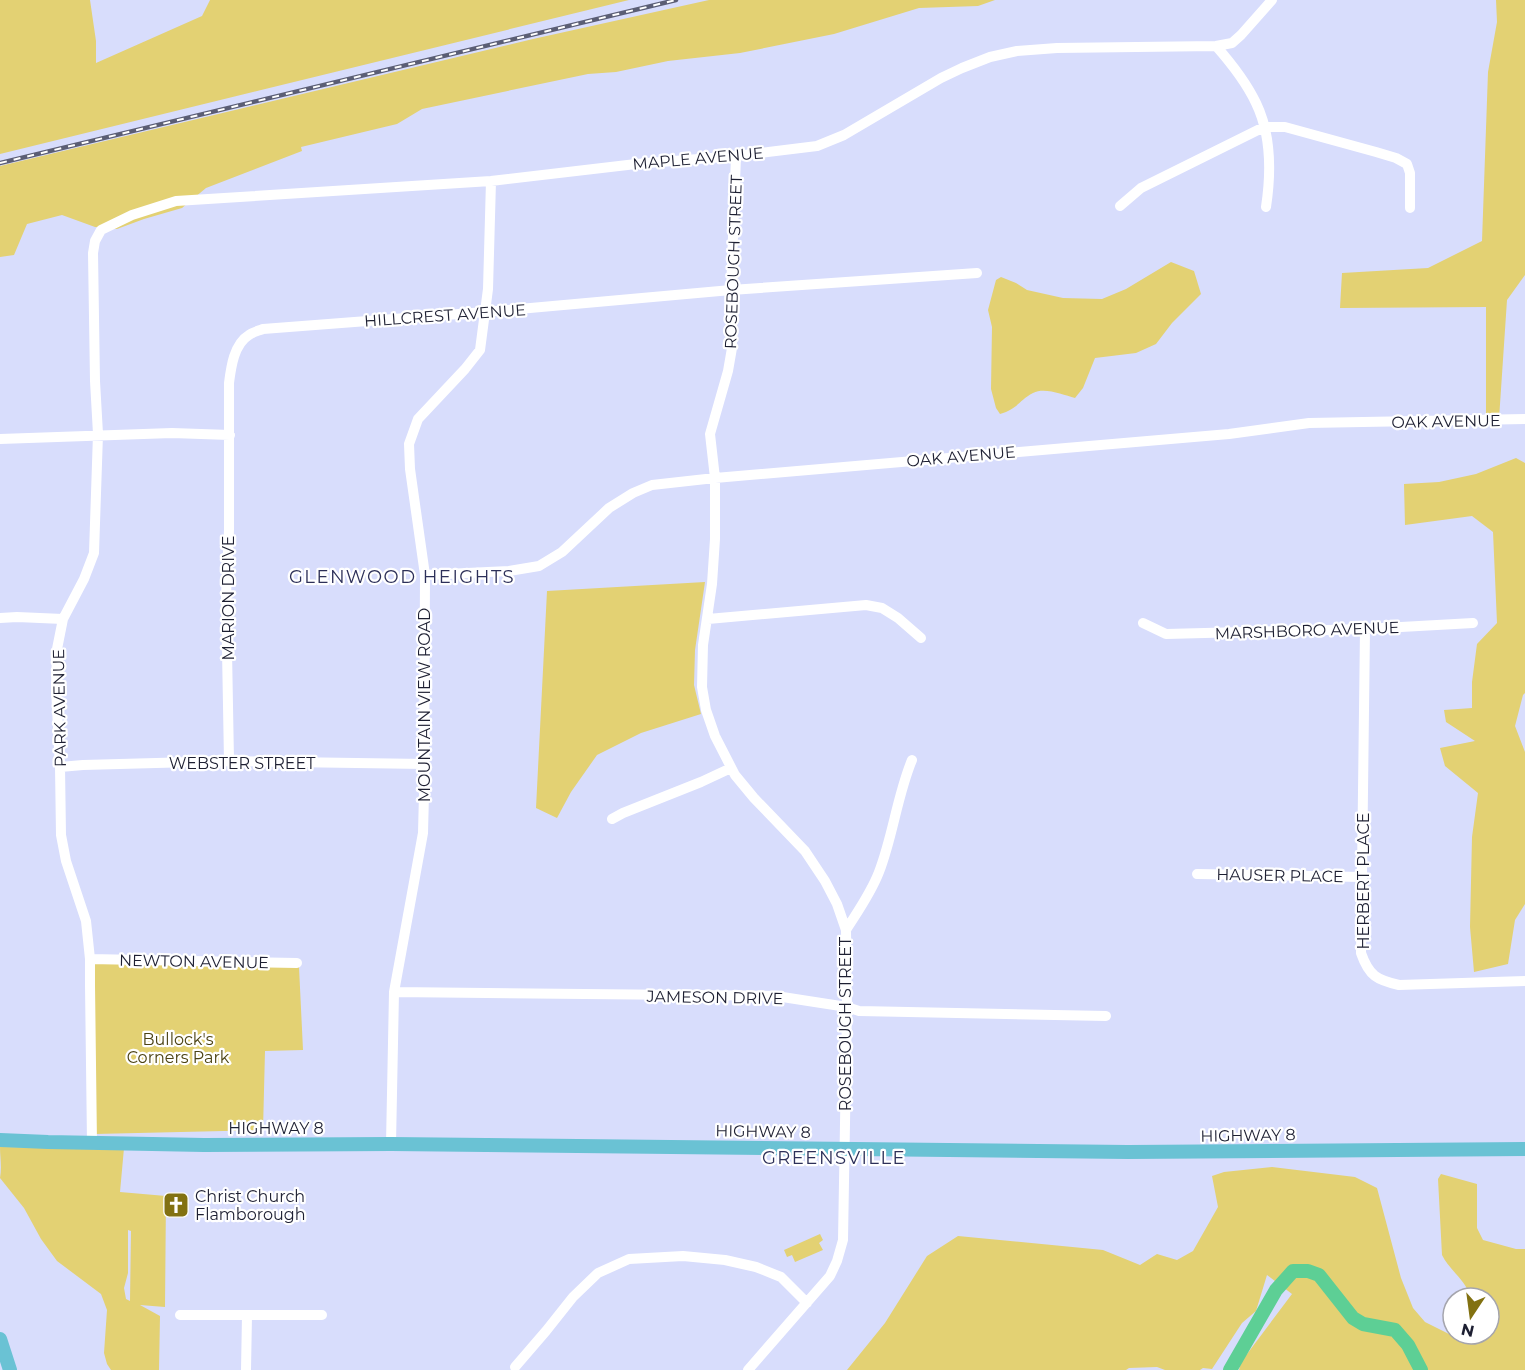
<svg xmlns="http://www.w3.org/2000/svg" width="1525" height="1370" viewBox="0 0 1525 1370" font-family="Montserrat,sans-serif">
<style>
.green{fill:#e3d173;fill-rule:evenodd}
.lines{fill:none;stroke-linecap:round;stroke-linejoin:round}
.river{stroke:#5dcf95;stroke-width:14}
.minor{stroke:#fff;stroke-width:10}
.major{stroke:#6ac2d4;stroke-width:14}
.rail-casing{stroke:#5b5e75;stroke-width:4.5}
.rail{stroke:#fff;stroke-width:2;stroke-dasharray:7;stroke-linecap:butt}
.labels{text-anchor:middle;stroke-width:4.5;stroke-linejoin:round;paint-order:stroke}
.street-label{font-size:16px;fill:#1d1f32;stroke:#fff}
.park-label{font-size:16px;fill:#4c4314;stroke:#fff}
.poi-label{font-size:16px;fill:#1d1f32;stroke:#fff;text-anchor:start}
.neighbourhood-label{font-size:18px;letter-spacing:1.5px;fill:#2d3059;stroke:#fff}
</style>
<rect width="100%" height="100%" fill="#d8ddfc"/>
<!-- green -->
<path class="green" d="M0,0H90L96,41V63L202,16L210,0H629L0,154Z
M709,0H995L978,6L919,8L834,34L740,53L668,61L616,72L588,74L422,109L397,124L301,147L302,151L206,188L182,208L144,219L117,229L95,227L62,215L27,224L14,255L0,257V166L533,39Z
M1496,0H1525V275L1507,300L1499,419L1486,420V307L1340,308L1342,273L1428,268L1482,241L1488,72L1497,22Z
M1171,262L1194,271L1201,294L1172,323L1156,344L1136,353L1095,358L1083,388L1075,398C1063,395 1045,387 1033,393C1019,400 1018,409 1000,414L996,408L991,389L992,327L988,310L996,280L1001,277L1016,283L1027,290L1063,298L1102,299L1126,289Z
M1516,458L1525,463V693L1523,695L1515,726L1525,752V904L1515,920L1508,964L1474,972L1470,927L1472,837L1478,793L1445,766L1440,748L1475,741L1446,722L1444,710L1472,708V682L1477,644L1497,623L1493,532L1472,516L1405,525L1404,484L1439,482L1476,474Z
M705,582L695,650L694,685L701,714L641,733L597,755L571,792L557,818L536,808L547,591Z
M94,963L299,967L303,1050L265,1051L263,1130L95,1134Z
M0,1147L124,1148L120,1192L166,1196L165,1307L140,1305L160,1316L159,1370H111L107,1364L104,1353L107,1310L101,1294L57,1261L41,1239L24,1208L0,1178C2,1167 0,1157 0,1147ZM128,1230L131,1231L130,1301L126,1299L124,1288L128,1273Z
M1272,1167L1355,1177L1377,1188L1401,1278L1413,1308L1425,1322L1449,1334L1460,1335L1461,1334H1489V1298H1471C1466,1280 1450,1271 1442,1255L1438,1179L1441,1174L1477,1184V1228L1483,1240L1516,1249H1525V1370H1239L1241,1362L1292,1294L1267,1275L1256,1311L1242,1323L1212,1369L1203,1368L1200,1370H1165L1157,1367L1129,1368L1126,1370H847L885,1323L927,1256L958,1236L1103,1250L1140,1265L1157,1254L1177,1260L1193,1251L1218,1207L1212,1176L1224,1172Z
M820,1234L823,1240L819,1243L823,1250L795,1262L792,1255L787,1257L784,1250Z"/>
<g class="lines">
<!-- river -->
<path class="river" d="M1230,1370L1276,1290L1293,1271H1308L1319,1275L1353,1318L1363,1324L1395,1330L1408,1345L1421,1370"/>
<!-- minor -->
<path class="minor" d="M1216,46C1231,63 1246,82 1256,103C1271,134 1271,174 1266,207
M736,156L731,290L732,348L728,371L710,434L715,478V539L712,584L703,645L702,687L706,710L715,736L735,775L754,798L805,851L825,881L837,904L846,930L847,1007L843,1240L837,1261L830,1276L748,1370
M1120,206L1141,188L1264,127H1285L1376,152L1396,158L1407,164L1410,173V208
M0,439L172,433L230,435
M425,575L509,571L539,566L562,552L609,508L633,493L652,485L715,478L1229,434L1309,423L1525,419
M0,618L17,617L63,619
M708,619L866,605L882,608L898,618L921,638
M1143,623L1166,634L1365,629L1473,623
M1365,629L1361,953C1369,976 1377,980 1399,985L1525,981
M229,761L226,595L229,530V383C231,367 234,344 249,335C253,332 258,331 263,329L485,312L731,290L977,273
M60,767L83,765L229,761L425,764
M612,819L623,813L701,782L731,768
M1197,874L1362,877
M846,930C858,911 871,893 879,872C893,836 897,796 912,760
M90,959L297,963
M394,992L776,996L847,1007L859,1011L1106,1016
M92,1143L90,985V959L86,921L66,861L61,835L60,767L56,688L57,649L63,619L84,579L94,553L98,434L95,381L93,253L95,241L101,230L132,215L176,201L491,181L636,164L736,156L817,146L844,135L941,78L962,68L990,57L1017,51L1057,48L1216,46L1232,43L1241,35L1272,0
M391,1144L394,992L423,833L424,794L425,575L410,469L409,444L418,419L465,369L480,350L488,289L491,181
M180,1315H322
M515,1367L546,1331L573,1297L598,1273L629,1259L683,1256L725,1260L756,1267L781,1277L807,1303
M246,1370L247,1315"/>
<!-- major -->
<path class="major" d="M0,1140L48,1142L204,1145L391,1144L1128,1152L1525,1149
M0,1339L10,1370"/>
<!-- rail casing -->
<g class="rail-casing">
<path id="rail" d="M0,163L676,0"/>
</g>
<!-- rail -->
<use href="#rail" class="rail"/>
</g>
<!-- icons -->
<defs>
<g id="church-square" transform="scale(1.35)"><rect x="-9" y="-9" width="18" height="18" rx="4" fill="#827111" stroke="#fff"/><path d="M-1.2-6h2.4v3.5h3.3v2.4h-3.3V6h-2.4V-.1h-3.3v-2.4h3.3Z" fill="#fff"/></g>
</defs>
<g fill-rule="evenodd">
<use href="#church-square" x="176" y="1205"/>
</g>
<g class="labels">
<!-- street labels -->
<g class="street-label">
<text transform="translate(698 158) rotate(-5)" y="6">MAPLE AVENUE</text>
<text transform="translate(733 262) rotate(-88)" y="6">ROSEBOUGH STREET</text>
<text transform="translate(445 315) rotate(-4)" y="6">HILLCREST AVENUE</text>
<text transform="translate(1446 421) rotate(-1)" y="6">OAK AVENUE</text>
<text transform="translate(961 456) rotate(-5)" y="6">OAK AVENUE</text>
<text transform="translate(228 598) rotate(-90)" y="6">MARION DRIVE</text>
<text transform="translate(1307 630) rotate(-2)" y="6">MARSHBORO AVENUE</text>
<text transform="translate(424 705) rotate(-90)" y="6">MOUNTAIN VIEW ROAD</text>
<text transform="translate(59 708) rotate(-91)" y="6">PARK AVENUE</text>
<text x="242" y="769">WEBSTER STREET</text>
<text transform="translate(1280 875) rotate(1)" y="6">HAUSER PLACE</text>
<text transform="translate(1363 881) rotate(-90)" y="6">HERBERT PLACE</text>
<text transform="translate(194 961) rotate(1)" y="6">NEWTON AVENUE</text>
<text transform="translate(715 997) rotate(1)" y="6">JAMESON DRIVE</text>
<text transform="translate(845 1024) rotate(-90)" y="6">ROSEBOUGH STREET</text>
<text x="276" y="1134">HIGHWAY 8</text>
<text transform="translate(763 1131) rotate(1)" y="6">HIGHWAY 8</text>
<text transform="translate(1248 1135) rotate(-1)" y="6">HIGHWAY 8</text>
</g>
<!-- park labels -->
<g class="park-label">
<text x="178" y="1045">Bullock's<tspan x="178" dy="18">Corners Park</tspan></text>
</g>
<!-- poi labels -->
<g class="poi-label">
<text x="195" y="1202">Christ Church<tspan x="195" dy="18">Flamborough</tspan></text>
</g>
<!-- neighbourhood labels -->
<g class="neighbourhood-label">
<text x="402" y="583">GLENWOOD HEIGHTS</text>
<text x="834" y="1164">GREENSVILLE</text>
</g>
</g>
<!-- north arrow -->
<g transform="translate(1471 1316) rotate(193)"><circle r="28" fill="#ffffff" stroke="#a5a5ad" stroke-width="1.5"/>
<path d="M0-4.5L10 22L0 15L-10 22Z" fill="#827111"/>
<text y="-9" font-size="16" font-weight="bold" text-anchor="middle" fill="#1d1f32">N</text>
</g>
</svg>
